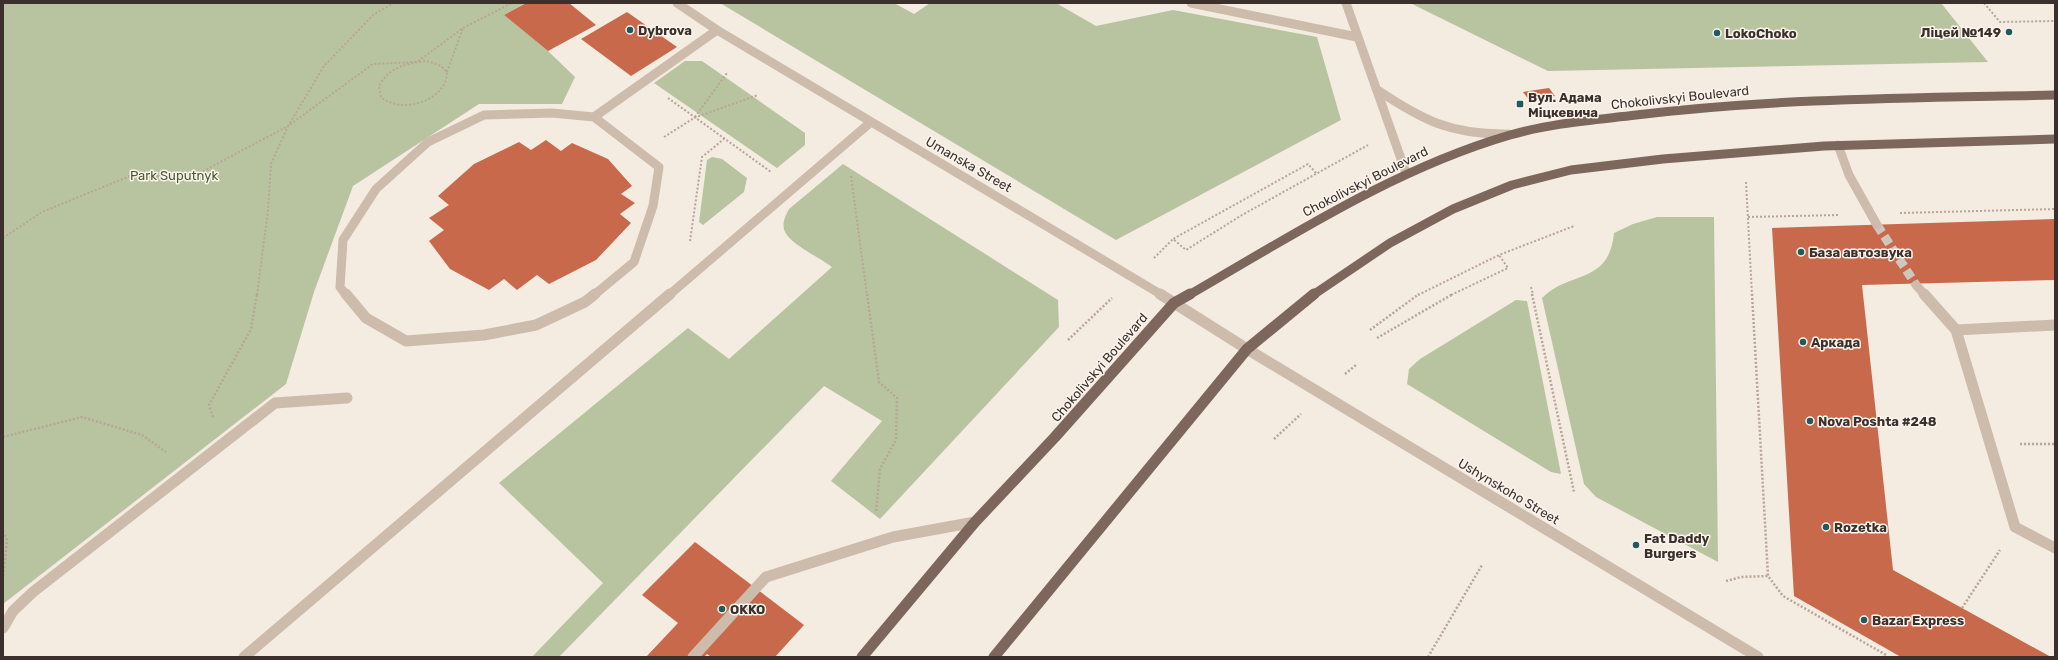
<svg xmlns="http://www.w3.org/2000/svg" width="2058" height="660" viewBox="0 0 2058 660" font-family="Rubik,sans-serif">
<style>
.green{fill:#b8c4a0}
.building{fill:#c8694b}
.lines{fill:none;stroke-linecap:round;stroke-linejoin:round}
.minor-tunnel{stroke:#cfc6bd;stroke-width:9;stroke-dasharray:9 4.5;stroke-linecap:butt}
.path-far1{stroke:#b9a596;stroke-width:2;stroke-dasharray:2 2;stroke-linecap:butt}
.path{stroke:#b9a596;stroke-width:2.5;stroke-dasharray:2 2;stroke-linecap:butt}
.minor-far1{stroke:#cdbbac;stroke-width:9}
.minor{stroke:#cdbbac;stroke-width:11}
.major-far1{stroke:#7d675c;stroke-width:9}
.major{stroke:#7d675c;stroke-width:11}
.poi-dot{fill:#1f5a5e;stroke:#fbf5ee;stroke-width:1.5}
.labels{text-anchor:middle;stroke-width:3;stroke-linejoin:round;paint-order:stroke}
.poi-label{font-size:13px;font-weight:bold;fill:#3b302b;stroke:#fbf5ee;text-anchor:start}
.street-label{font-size:13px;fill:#3b302b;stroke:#fbf5ee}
.park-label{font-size:13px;fill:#4a5a2e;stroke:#fbf5ee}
</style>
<rect width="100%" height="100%" fill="#f4ebe1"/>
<!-- green -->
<path class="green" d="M3,3H525L504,15L548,51L575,77L562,104H479L353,186L314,292L286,384L3,604Z
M720,3H894L914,14L930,3H1056L1096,26L1173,10L1317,37L1341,120L1116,240Z
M1410,3H1941L1988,62L1548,71Z
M685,61H702L805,133V145L777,168L654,83Z
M712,157L722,159L747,178L744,192L703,225L699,222L707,160Z
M843,164L1058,300L1059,327L880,519L831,481L882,421L824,386L559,657H532L603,583L499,483L688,328L729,359L832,267C821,258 787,243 784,229C782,222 786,215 789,209Z
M1657,217H1714L1718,562L1596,497L1584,484L1542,298C1570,270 1609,285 1614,233L1633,224Z
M1516,300L1527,301L1561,474L1551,472L1407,384L1409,369L1420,359Z"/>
<!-- building -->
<path class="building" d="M526,3H569L596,25L548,51L504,15Z
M627,12L677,47L631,76L581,39Z
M1549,88L1555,96L1529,100L1523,92Z
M546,140L561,151L572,143L608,159L632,186L621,194L635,203L620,214L631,223L596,260L549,284L537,275L517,290L504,279L489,290L450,269L429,241L444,230L429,218L449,205L438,196L474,164L519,142L531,150Z
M2055,219V280L1862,285L1893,570L2051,657H1901L1794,596L1772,228Z
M695,542L804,625L775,657H711L707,654L704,657H646L678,623L642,595Z"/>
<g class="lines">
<!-- minor-tunnel -->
<path class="minor-tunnel" d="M1877,225L1916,285"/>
<!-- path-far1 -->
<path class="path-far1" d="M1984,3L2000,22L2055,21
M427,61L441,66L447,72C447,101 401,115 381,97L379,86C389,67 408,63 427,61Z
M447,72L463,28
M668,98L771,172
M695,117L727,73
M664,137L694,118L758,95
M1316,173L1308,164L1173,239L1186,250L1242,215L1368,145
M851,176L867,295
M1746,182L1752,295
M1900,213L2055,209
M1748,217L1839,215
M3,238L42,212L130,176H194L288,126L324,66L374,14L394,3
M690,241L702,157L724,139
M1154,258L1173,239
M1531,287L1533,295
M257,295L268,210L271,164L288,126L373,64L417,62L463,28L512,3
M1418,295L1499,255L1574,226
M1451,295L1508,268L1499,255"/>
<!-- path -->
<path class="path" d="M867,294L879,382L897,398L896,440L880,469L876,512
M1532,294L1574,492
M1752,294L1768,576L1783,596L1886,655L1885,657
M1370,330L1419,294
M1377,338L1453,294
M1068,340L1112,298
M1345,374L1356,365
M213,417L209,405L251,329L257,294
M3,437L82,417L142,435L166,452
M1274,439L1301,414
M2020,444H2055
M3,531L7,540L3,578
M1726,581L1741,577L1768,576
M1962,608L2000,550
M1428,657L1482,565"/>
<!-- minor-far1 -->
<path class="minor-far1" d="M677,3L717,30L1162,295
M1191,3L1357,37
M1346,3L1406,173
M1376,89C1422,120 1451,135 1508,134
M594,117L659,167L653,206L634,262L594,295
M594,117L717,30
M1838,145L1849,175L1877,225
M1916,285L1925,295
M346,295L340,287L343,240L376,189L428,142L484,115L552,113L594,117
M669,295L871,122"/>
<!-- minor -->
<path class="minor" d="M346,294L366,318L406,341L484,335L536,325L585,302L595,294
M1160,294L1247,349L1758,657
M1924,294L1956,330
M2055,325L1956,330L2015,527L2055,548
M3,628L13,611L33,592L275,403L347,398
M244,657L670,294
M693,657L766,577L893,537L975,522"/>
<!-- major-far1 -->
<path class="major-far1" d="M1189,295C1293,235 1394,169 1510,135C1551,123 1594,120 1636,115C1775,98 1915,98 2055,95
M1313,295L1390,243L1453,209L1512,185L1571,170L1663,159L1824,146L2055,139"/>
<!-- major -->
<path class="major" d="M862,657L975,522L1055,437L1174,303L1190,294
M994,657L1247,349L1314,294"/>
</g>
<!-- markers -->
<g class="poi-dot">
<circle cx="630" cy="30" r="4"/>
<circle cx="2009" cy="32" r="4"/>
<circle cx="1717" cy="33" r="4"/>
<rect x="1516" y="100" width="8" height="8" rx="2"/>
<circle cx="1801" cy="252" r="4"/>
<circle cx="1803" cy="342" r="4"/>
<circle cx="1810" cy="421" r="4"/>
<circle cx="1826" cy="527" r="4"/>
<circle cx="1636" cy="545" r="4"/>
<circle cx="722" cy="609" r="4"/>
<circle cx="1864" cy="620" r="4"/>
</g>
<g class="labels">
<!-- poi labels -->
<g class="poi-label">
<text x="638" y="35">Dybrova</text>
<text x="2001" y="37" text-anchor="end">Ліцей №149</text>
<text x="1725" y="38">LokoChoko</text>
<text x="1528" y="102">Вул. Адама<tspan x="1528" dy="15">Міцкевича</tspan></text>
<text x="1809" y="257">База автозвука</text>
<text x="1811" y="347">Аркада</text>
<text x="1818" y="426">Nova Poshta #248</text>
<text x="1834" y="532">Rozetka</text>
<text x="1644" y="543">Fat Daddy<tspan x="1644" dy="15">Burgers</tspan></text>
<text x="730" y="614">OKKO</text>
<text x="1872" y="625">Bazar Express</text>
</g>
<!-- street labels -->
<g class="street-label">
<text transform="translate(1680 97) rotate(-6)" y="5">Chokolivskyi Boulevard</text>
<text transform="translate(969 164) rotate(30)" y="5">Umanska Street</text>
<text transform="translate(1365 181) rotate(-27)" y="5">Chokolivskyi Boulevard</text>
<text transform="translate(1099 367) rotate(-49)" y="5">Chokolivskyi Boulevard</text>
<text transform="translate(1509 491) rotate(31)" y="5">Ushynskoho Street</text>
</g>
<!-- park labels -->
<g class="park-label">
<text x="174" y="180">Park Suputnyk</text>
</g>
</g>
<!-- border -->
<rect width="2058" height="660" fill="none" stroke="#3b302b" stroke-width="8"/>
</svg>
